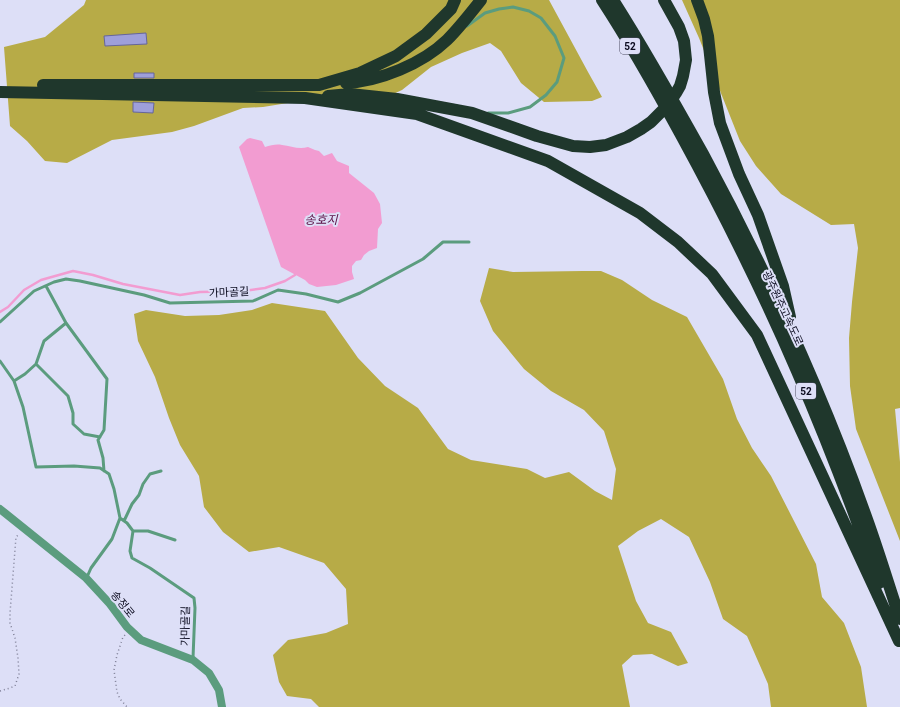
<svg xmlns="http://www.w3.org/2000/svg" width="900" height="707" viewBox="0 0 900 707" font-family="Roboto,'Noto Sans KR',sans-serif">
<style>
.forest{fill:#b7ab47}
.water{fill:#f29cd1}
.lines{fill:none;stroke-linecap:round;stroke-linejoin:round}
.stream{stroke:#f29cd1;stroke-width:2.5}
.building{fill:#9e9fda;stroke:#65659b}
.path{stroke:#7e7f96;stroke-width:1.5;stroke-dasharray:1 3;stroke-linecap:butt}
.service{stroke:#5b9c7e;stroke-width:3}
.tertiary{stroke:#5b9c7e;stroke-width:8}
.motorway{stroke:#1f372c;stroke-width:12}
.labels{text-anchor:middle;stroke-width:4;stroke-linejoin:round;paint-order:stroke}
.shield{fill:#dddff7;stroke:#4a4b60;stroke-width:1}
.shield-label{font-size:10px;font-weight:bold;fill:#0b0b1f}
.street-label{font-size:11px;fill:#0b0b1f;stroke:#dddff7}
.water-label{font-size:12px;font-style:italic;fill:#590d43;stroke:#dddff7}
</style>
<rect width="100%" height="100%" fill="#dddff7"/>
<!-- forest -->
<path class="forest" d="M86,0H549L588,72L602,97L592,101L544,102L521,83L501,51L490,43L462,53L431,67L402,90L367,106L300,101L263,107L243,108L194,126L172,132L112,140L67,163L45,161L27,141L10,126L4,47L45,37L84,5Z
M682,0H900V408L895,409L900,462V541L856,429L850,386L849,338L852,302L858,248L854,224L831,225L781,194L756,166L740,141L699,38Z
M489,268L513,272L583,271H601L622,280L652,300L687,317L723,379L737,419L752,448L771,476L816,564L822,597L844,623L861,667L867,707H771L768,684L747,636L723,619L710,582L689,537L661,519L638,531L618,546L636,601L648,623L671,632L688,663L678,666L652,654L633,655L622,665L630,707H319L311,699L287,696L279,682L273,655L288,640L326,633L348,624L346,589L324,563L279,547L249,552L223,532L204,507L199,476L180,445L169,418L155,377L138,341L134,314L146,310L185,316L219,315L252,310L272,303L325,311L358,358L385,386L418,408L448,449L471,460L527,469L545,478L569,472L595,491L612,500L616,469L604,431L584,410L551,391L524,369L493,331L480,301Z"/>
<!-- water -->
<path class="water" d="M250,138L262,141L265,147C271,145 277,144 282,145C291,146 299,150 308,147L315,150L319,151L324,156L332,153L337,161L349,166V173L374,193L380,204L382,223L378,229L377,248L369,251L364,255L361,260L356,261L352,266V272L354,279L336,285L317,287L309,284L305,280L281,267L239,147L247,139Z"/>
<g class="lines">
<!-- stream -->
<path class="stream" d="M0,312L8,307L24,290L41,280L73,271L93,275L123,284L180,295L200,292L244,291L265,288L285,281L295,275"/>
</g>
<!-- building -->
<path class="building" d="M146,33L147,44L105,46L104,36Z
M134,73H154V78H134Z
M133,102L154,103L153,113L133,112Z"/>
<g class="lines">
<!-- path -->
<path class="path" d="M125,635L123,637L117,655L114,670L117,692L120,699L127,707
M0,691L10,688L15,686L19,674L18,658L15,638L10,623V613L16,537L19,534"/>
<!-- service -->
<path class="service" d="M467,26L485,13L499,9L513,7L529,11L541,18L555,36L564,58L557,82L546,95L530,107L508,113H488
M46,286L66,323L107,379L104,430L98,440L103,458L104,471
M0,322L34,291L54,282L66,279L80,281L144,295L170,303L253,301L278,290L306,294L338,302L360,293L423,259L443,242H469
M0,361L14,381L23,407L36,467L74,466L100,468L109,474L114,489L120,518L112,539L91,568L87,577
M36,364L68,396L73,413V424L84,434L100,437
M14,381L25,374L36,364L44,341L66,323
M120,518L127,523L133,531L130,551L132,558L150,568L194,598L195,608L193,658
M124,521L132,504L139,495L143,484L150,474L161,471
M133,531H148L175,540"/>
<!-- tertiary -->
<path class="tertiary" d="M0,509L86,578L110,604L127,627L141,640L193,660L209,673L219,690L222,707"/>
<!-- motorway -->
<path class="motorway" d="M602,0C630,43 656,89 681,135C723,212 762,290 797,371C827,440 854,511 879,583
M613,0C645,50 674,102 703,154C765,269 820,388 864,511C877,546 888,583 900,619
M697,0L704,19L708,36L714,92L720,123L739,174L758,215L783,286L790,317
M346,83C380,81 422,64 447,40C459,28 470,14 481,0
M43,85H319L360,73L396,56L426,34L451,9L455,0
M0,92L305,98L417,114L548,161L640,213L678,242L712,274L757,335L899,641
M328,96L350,94L397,99L472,113L537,136L573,146L590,147L606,145L627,137L641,129L651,122L668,105L676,93L680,86L683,76L686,60L684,41L679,27L664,0"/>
</g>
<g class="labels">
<!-- shield labels -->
<g class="shield">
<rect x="620" y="38" width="20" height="16" rx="3"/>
<rect x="796" y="383" width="20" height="16" rx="3"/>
</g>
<g class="shield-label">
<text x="630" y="50">52</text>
<text x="806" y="395">52</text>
</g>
<!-- street labels -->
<g class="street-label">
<text transform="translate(229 292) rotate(-3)" y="4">가마골길</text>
<text transform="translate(783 308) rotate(65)" y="4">광주원주고속도로</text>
<text transform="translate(123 604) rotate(51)" y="4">송정로</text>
<text transform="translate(185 626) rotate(-89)" y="4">가마골길</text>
</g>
<!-- water labels -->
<g class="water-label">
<text x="321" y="224">송호지</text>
</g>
</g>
</svg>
